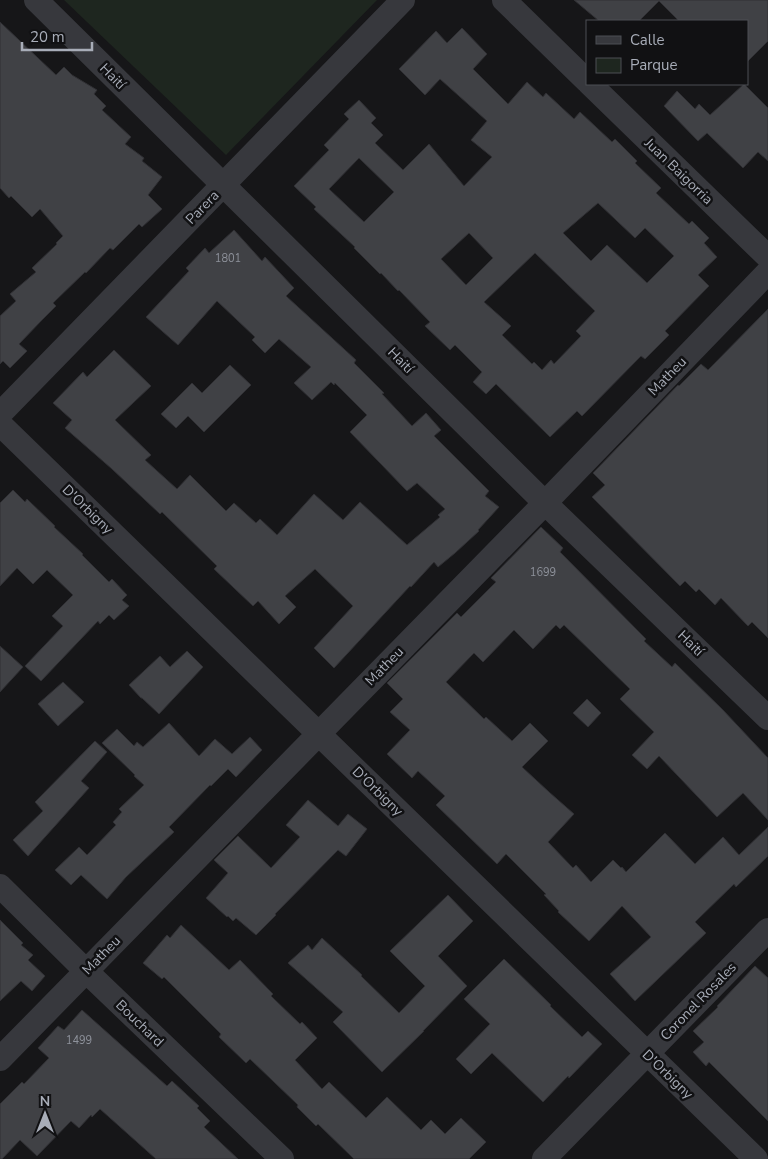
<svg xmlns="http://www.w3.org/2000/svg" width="768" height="1159" viewBox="0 0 768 1159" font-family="'Nunito Sans',sans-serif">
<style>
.green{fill:#1e261f}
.building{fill:#404145;stroke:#303034;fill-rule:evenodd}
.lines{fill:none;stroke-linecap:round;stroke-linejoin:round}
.minor{stroke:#37383d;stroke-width:24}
.labels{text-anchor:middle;stroke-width:5;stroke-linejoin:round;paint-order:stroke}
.number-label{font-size:11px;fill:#8e929b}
.street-label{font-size:14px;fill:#a8adb8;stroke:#111113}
</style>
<rect width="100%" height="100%" fill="#161618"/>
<!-- green -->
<path class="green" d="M64,0H377L226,155Z"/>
<!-- building -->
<path class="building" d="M574,0H768V41L747,62V21H679L659,1L639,21H599Z
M0,22L56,75L64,67L72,75L97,90L94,94L106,106L102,110L131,137L125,144L144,158L142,161L162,177L148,195L162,209L142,227L139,224L113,250L110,248L86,273L85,272L53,303L56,306L43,319L19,344L27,351L10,368L3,361L0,364V316L16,301L10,294L36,272L32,268L57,244L56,243L63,236L40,209L32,217L11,196L9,198L0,188Z
M462,28L487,54L473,69L508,104L527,82L543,97L546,93L574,119L580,112L612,142L615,139L637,161L635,163L661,188L656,193L689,224L692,221L709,238L704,243L717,257L698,275L709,286L665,331L669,335L645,359L641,356L582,416L577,411L550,437L496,384L486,394L473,382L482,372L455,345L450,350L425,326L430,322L399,290L398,291L381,273L380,274L354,248L355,247L314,209L316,207L294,186L329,150L324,145L349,119L344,114L359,100L376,118L371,123L383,135L375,143L403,170L429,144L464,186L492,157L471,140L487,121L440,79L425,95L399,69L436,31L447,43ZM359,158L394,192L364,222L329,189ZM598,203L635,238L645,228L674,256L647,283L607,245L591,261L563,233ZM469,233L493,258L466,285L441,259ZM535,253L595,311L576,331L581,336L554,364L551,360L542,370L534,362L532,364L502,335L511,326L484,302Z
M744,84L768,108V161L758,152L743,168L707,133L698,141L664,106L677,91L695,109L699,104L710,115Z
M234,230L262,261L265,257L294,288L286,296L356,360L354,363L384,393L382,394L412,426L426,413L441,430L434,436L489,491L485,496L499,507L478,530L479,531L455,553L438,567L434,562L411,587L410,586L334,668L314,648L353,606L315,569L285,596L296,607L279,624L258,601L253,606L214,569L217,566L162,512L160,514L112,469L65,428L72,420L53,403L83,372L87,377L114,350L151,386L115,420L151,455L145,460L177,489L190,475L226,511L234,503L256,523L260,519L277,535L314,494L343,520L360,502L407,545L440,517L438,515L445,509L417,483L407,491L350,432L367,415L335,383L334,385L331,382L312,400L294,383L311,367L279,339L265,353L252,340L255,337L217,301L178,345L146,317L189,271L186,268L205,248L209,253Z
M768,309V638L752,622L748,626L721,598L715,605L699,589L696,592L685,581L680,586L592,497L605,485L593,473L678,385L679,386L701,364L708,370Z
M230,365L251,385L204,432L188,416L176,428L161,414L192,383L202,393Z
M13,490L25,502L27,499L55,526L54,527L83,554L82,555L109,582L112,579L127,595L122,600L129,606L114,620L109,615L100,624L98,621L41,681L25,666L63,626L52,616L73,595L47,570L33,584L17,568L0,586V503Z
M541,527L563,548L560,552L646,639L644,641L672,667L675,663L723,710L768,758V820L743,793L717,817L659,756L647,769L632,755L654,732L620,699L630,689L564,625L560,629L556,625L533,649L514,630L483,662L474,653L446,682L484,719L486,717L512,741L530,723L548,741L522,767L549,792L574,814L548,842L573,868L576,865L591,882L613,860L621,868L622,867L626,872L665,833L695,864L723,837L739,855L768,827V856L736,887L734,884L695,922L706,933L635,1001L610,974L651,937L622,906L589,941L558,912L559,911L544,895L546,894L506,854L497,864L436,805L445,796L418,771L412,778L387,754L410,730L390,712L403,699L387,683L457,613L461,617L496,582L491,578Z
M0,646L23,667L0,692Z
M187,651L203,667L159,714L142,698H141L129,685L160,656L170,667Z
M63,682L84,702L58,726L38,704Z
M587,699L601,713L588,727L573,713Z
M169,723L199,756L215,739L232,754L250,737L262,750L236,777L228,769L211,786L210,785L169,827L174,832L126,877L107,899L81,875L71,885L55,870L79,847L87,855L116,825L113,822L122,812L119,809L144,785L134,776L135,775L102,743L117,729L134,746L137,742L143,747Z
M95,741L107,752L81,781L89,788L28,856L13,840L43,811L35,802Z
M308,800L338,826L348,814L367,829L346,856L338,850L275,914L276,915L256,935L236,918L233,921L228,916L227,917L206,898L228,873L214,860L238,836L271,868L300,837L286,825Z
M448,895L473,921L438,956L467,986L423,1031H424L382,1072L333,1022L343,1012L288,963L308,945L312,950L322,938L362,975L361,976L399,1013L425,986L390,951Z
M0,920L23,943L21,945L33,955L28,960L45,976L32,991L21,981L0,1001Z
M181,925L229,970L240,960L273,994L271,996L300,1024L302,1022L317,1038L295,1060L322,1089L329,1082L366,1118L387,1097L421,1130L431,1120L445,1134L461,1118L486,1142L469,1159H354L318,1124L316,1126L297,1107L298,1105L250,1059L246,1063L219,1037L221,1034L164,977L162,979L143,963L167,935L170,938Z
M504,959L551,1005L550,1006L582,1037L588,1031L602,1044L569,1078L568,1076L543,1102L492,1053L471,1074L456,1059L490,1024L464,999Z
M755,966L768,978V1121L709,1062L706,1066L693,1052L704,1042L693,1031L718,1007L717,1006Z
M82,1010L167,1086L172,1081L199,1106L197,1108L210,1121L204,1127L238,1159H156L100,1109L92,1117L91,1115L79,1128L71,1121L37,1156L20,1140L2,1159H0V1104L22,1082L24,1084L49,1058L38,1048L58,1026L64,1030Z"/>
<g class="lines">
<!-- minor -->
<path class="minor" d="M36,0L545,503L768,718
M504,0L587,81
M590,84L768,257
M0,414L403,0
M0,424L756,1159
M0,886L86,971L282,1159
M0,1059L545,503L768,272
M544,1159L768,930"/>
</g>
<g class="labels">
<!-- number labels -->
<g class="number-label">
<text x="228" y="262">1801</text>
<text x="543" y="576">1699</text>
<text x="79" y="1044">1499</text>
</g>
<!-- street labels -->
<g class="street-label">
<text transform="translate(113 76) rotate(45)" y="5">Haití</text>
<text transform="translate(679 171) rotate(44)" y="5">Juan Baigorria</text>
<text transform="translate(202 207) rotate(-46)" y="5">Parera</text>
<text transform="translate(401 360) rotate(45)" y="5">Haití</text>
<text transform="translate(667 376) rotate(-46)" y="5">Matheu</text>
<text transform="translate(88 509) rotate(44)" y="5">D'Orbigny</text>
<text transform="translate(691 643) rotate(44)" y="5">Haití</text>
<text transform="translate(384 666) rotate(-46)" y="5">Matheu</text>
<text transform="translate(378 791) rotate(44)" y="5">D'Orbigny</text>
<text transform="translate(101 955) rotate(-46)" y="5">Matheu</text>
<text transform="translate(698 1001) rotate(-46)" y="5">Coronel Rosales</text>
<text transform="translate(140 1023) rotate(44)" y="5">Bouchard</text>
<text transform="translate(668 1074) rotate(44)" y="5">D'Orbigny</text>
</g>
</g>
<!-- legend -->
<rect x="586" y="20" width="162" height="65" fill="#111113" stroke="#4d4f55"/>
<rect x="596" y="36" width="25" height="8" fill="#37383d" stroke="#4d4f55"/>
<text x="630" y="45" font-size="15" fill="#a8adb8">Calle</text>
<rect x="596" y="58" width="25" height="15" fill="#1e261f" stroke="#4d4f55"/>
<text x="630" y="70" font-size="15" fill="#a8adb8">Parque</text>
<!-- north arrow -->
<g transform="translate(45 1114)" stroke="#111113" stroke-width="4" paint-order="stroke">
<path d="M0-4L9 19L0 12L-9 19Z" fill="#a8adb8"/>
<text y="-8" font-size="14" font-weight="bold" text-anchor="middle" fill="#a8adb8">N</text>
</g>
<!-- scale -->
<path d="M22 42v8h70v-8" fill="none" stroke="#a8adb8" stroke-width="2.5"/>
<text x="30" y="42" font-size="15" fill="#a8adb8" stroke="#111113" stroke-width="4" paint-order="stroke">20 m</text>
</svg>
